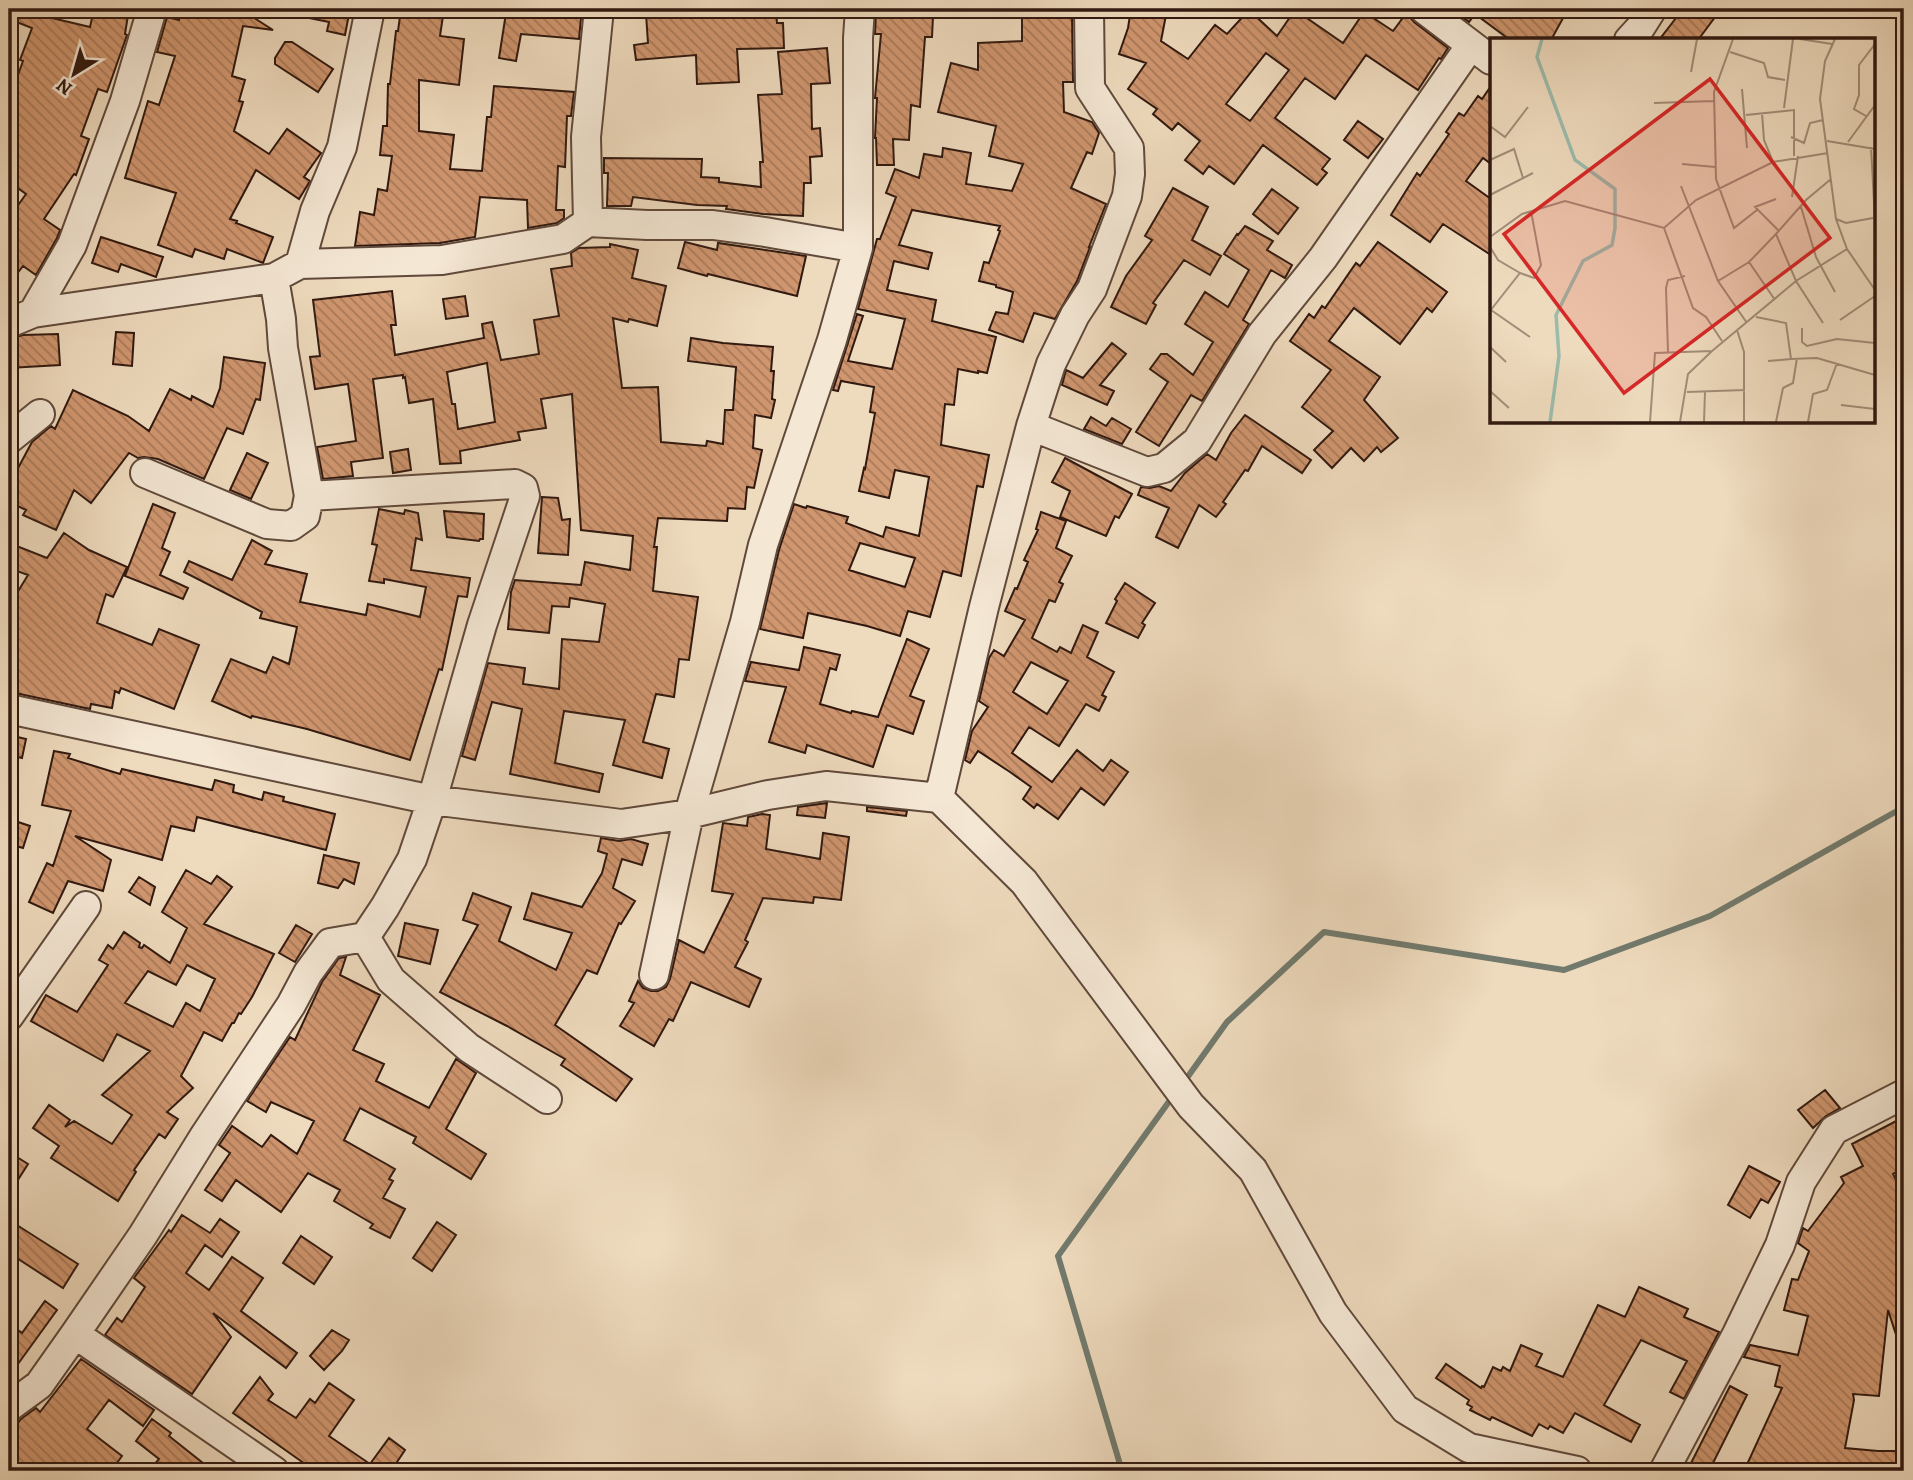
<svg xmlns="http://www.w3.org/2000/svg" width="1913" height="1480" viewBox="0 0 1913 1480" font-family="Alegreya,serif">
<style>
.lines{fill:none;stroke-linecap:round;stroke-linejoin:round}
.stream{stroke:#717a6d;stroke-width:6}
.building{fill:url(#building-back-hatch);stroke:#311910;stroke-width:2;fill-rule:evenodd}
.minor-casing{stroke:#60493b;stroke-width:32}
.minor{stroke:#f4e7d4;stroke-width:28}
.inset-river{fill:none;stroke:#9bbbab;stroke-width:3.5}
.inset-road{fill:none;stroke:#a28d78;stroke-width:2}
.view{fill:#d62828;fill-opacity:0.15;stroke:#d62828;stroke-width:3.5}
.inset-edge{fill:none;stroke:#311910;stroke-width:3.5}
</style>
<defs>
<pattern id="building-back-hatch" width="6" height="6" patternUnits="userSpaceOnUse" patternTransform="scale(1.75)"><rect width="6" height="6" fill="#d0966f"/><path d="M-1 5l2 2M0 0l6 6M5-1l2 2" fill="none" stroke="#a97a5a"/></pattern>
</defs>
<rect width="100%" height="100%" fill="#eedabd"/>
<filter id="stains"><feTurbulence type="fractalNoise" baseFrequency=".00286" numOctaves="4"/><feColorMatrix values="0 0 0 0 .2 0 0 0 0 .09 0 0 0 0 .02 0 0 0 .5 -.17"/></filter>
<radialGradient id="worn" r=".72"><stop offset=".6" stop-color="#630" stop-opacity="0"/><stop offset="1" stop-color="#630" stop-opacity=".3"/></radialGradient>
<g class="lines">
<!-- stream -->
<path class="stream" d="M1184,1082L1227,1022L1324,932L1564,970L1710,916L1904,807
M1122,1471L1058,1256L1173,1096"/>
</g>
<!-- building -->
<path class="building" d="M9,9H37L35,14L90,27L94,9H129L125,34L127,35L107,92L98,89L81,136L89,139L76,175L74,174L44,219L60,230L57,238L36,275L23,266L9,284V218L26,194L9,182V100L23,61L20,60L32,28L9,19Z
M181,9H240L273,30L243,26L232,76L245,80L239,101L243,102L234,131L269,154L287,129L321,153L304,177L310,181L299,199L256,170L230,219L237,221L236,223L273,237L263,263L227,249L224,259L195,249L192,257L158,245L176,193L125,178L148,101L159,105L175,56L157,52L167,17L179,20Z
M300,9H350L345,35L327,31L329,22L299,16Z
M401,9H444L440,36L464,39L459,85L419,80V131L454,135L450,169L482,171L487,117H491L494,86L574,92L571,116H567L565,167L558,166L556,210H564V218L557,223L528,228L527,200L480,197L475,237L440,243L355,246L360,212L374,215L378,189L387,191L392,156L380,155L383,126H387L388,84H390L396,31H398Z
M712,9H776L777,23H783L784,48L737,49L739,82L697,84L696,55L636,60L634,45L648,43L646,14Z
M883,9H926V15L933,16L932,37H925L920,107L911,105L909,140L893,139L894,165H877L876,138H875L877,98H875L881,34H875L876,13H883Z
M1131,9L1166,15L1161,41L1188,59L1215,25L1227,34L1249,10L1277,36L1295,10L1343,43L1364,12L1393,31L1408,11L1409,16L1414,22L1448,48L1441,59L1439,58L1418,90L1366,55L1335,99L1305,78L1275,118L1330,159L1322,169L1327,173L1317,185L1263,145L1234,184L1209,166L1203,174L1185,160L1200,141L1178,123L1172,130L1153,114L1157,109L1128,89L1146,63L1119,54L1128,28ZM1266,53L1289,70L1250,121L1226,104Z
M1451,9H1568L1551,40H1510L1475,14L1469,22Z
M1683,9H1721L1698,40H1659Z
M506,13L529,17L530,13L581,18L579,39L521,34L516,61L499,58Z
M1063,13V15H1072L1073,82H1063L1064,112L1092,122L1099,133L1092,154L1087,152L1071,188L1106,204L1089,247H1090L1077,281L1055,319L1034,313L1023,342L989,330L996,312L1008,314L1013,292L996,287V285L979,281L984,262L989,263L1000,231L998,230L1000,226L912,210L899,245L932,253L928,269L894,261L887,290L936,300L932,321L996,337L987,373L978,371V373L958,369L954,405L945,404L941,445L989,455L983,487L977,486L961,576L943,571L930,617L908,611L900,636L867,626L808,613L803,638L760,629L779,550L794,504L806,508L807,506L848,517L846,523L883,537L886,527L919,536L929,477L895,470L889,498L859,491L864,468L865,469L875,413L870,412L874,387L841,381L838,391L833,390L857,314L863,316L848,361L892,369L905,319L858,309L877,239H880L896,197L886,193L895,169L919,178L924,154L942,157L943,148L971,153L966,184L1012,191L1023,164L989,156L996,126L938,112L951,63L978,70V43L1022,41V14ZM860,543L915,558L905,587L849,570Z
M285,42H292L333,69L318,92L275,64V58Z
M827,48L830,83L811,84L812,129L820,128L822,156L810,157L811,183H804L803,216L763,214L726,209L727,206L697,205L633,197L631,206H607L608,173H604V158L702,159L701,177L719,178V182L761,187L760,162H763L758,95L782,94L778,52Z
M1491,86V164L1483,158L1466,181L1491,199V255L1443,224L1430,242L1391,215L1417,173L1420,176L1449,134L1446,132L1459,113L1464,116L1478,96L1482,99Z
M1358,121L1383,139L1368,158L1344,140Z
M1173,188L1208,207L1192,240L1221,256L1210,275L1184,260L1153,303L1156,305L1146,324L1111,307L1126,276L1152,240L1145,236Z
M1272,189L1298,208L1278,234L1253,214Z
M1245,226L1273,241L1267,250L1292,265L1285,278L1271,270L1243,320L1249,324L1202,401L1191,395L1159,446L1136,432L1168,382L1150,369L1161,354H1167L1193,375L1213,342L1185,324L1205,292L1228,307L1249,270L1224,254L1237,234L1238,235Z
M101,237L163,257L156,277L121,264L118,272L92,263Z
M685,242L717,250L718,243L806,256L797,296L708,274L707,276L678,268Z
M1378,242L1447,292L1432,312L1427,308L1400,344L1354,308L1329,341L1380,377L1364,400L1398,438L1381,452L1377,447L1364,461L1351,448L1332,468L1314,450L1333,431L1302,407L1331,370L1290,341L1309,314L1314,318L1322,306L1325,308L1356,263L1360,266Z
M610,244L638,250L632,278L666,286L657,326L629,319L628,322L613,318L622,388L658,387L661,442L706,446L707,441L723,444L725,410H733L736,367L688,361L691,338L723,343L773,347L771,371H774L772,399L775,400L771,418L755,415L753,448L762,450L754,488L747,487L745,509L728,508L727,521L658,518L654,547H657L653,591L698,597L689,660L679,659L674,697L656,694L643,742L669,749L662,778L613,765L625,720L564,711L555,763L603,774L599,792L510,774L522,709L492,702L475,760L462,756L488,663L525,668L523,684L559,689L562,639L599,642L605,604L570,598L569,607L552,606L549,633L508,629L511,592L515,580L581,585L585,562L630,570L633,536L581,530L572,394L541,399L546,428L518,432L520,440L460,451L461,463L440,464L433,399L409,403L405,377L403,378V375L373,379L383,458L351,462L353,476L323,479L317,447L356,441L348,384L315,389L310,357L320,356L313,300L392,291L396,325H391L395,355L484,338L482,324L492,322L501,360L539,354L534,320L559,316L551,269L572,266L571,253L579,248L610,247ZM487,363L495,422L458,429L455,404H452L447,372Z
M465,296L468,316L446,319L443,299Z
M116,332L134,333L132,366L113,364Z
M58,334L60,365L9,368V339L23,335Z
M1112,343L1126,354L1100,385L1114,391L1107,405L1062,385L1066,370L1083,378Z
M224,357L265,363L260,400L256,399L243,434L227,428L204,479L158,459L144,457L138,458L129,453L91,503L74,490L56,530L23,515L26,510L9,502V485L32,442L51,426L55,429L73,390L128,416L149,431L170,389L191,400L192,396L213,407L220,388Z
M1245,415L1311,460L1302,473L1262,446L1248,471L1245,470L1223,502L1226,504L1216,517L1199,505L1178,548L1156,537L1169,508L1138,495L1141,487L1150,488L1159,486L1171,491L1185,473L1207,454L1216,460L1231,433Z
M1091,417L1106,426L1112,418L1131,429L1122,444L1084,429Z
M408,449L411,470L393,473L390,452Z
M247,453L268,463L251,499L230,490Z
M1065,458L1132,494L1119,518L1115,516L1106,536L1060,517L1070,491L1052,482Z
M542,497L558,498L562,520L570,519L568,555L538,553Z
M153,504L175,513L162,548L170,552L160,575L188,588L183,599L125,576Z
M379,509L404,514L405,510L418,513L422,540L416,538L411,570L470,578L467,597L458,596L442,670L439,669L410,760L307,729L252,716L251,718L212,701L231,659L266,673L273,657L289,664L297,627L260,618L262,612L184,572L189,561L232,580L252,540L272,551L265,564L307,574L300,602L366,615L368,604L420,617L426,587L384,579V583L369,581L377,545L372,544Z
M444,511L484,514L483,539H480L479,541L447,537Z
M1041,512L1066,521L1056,548L1072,556L1059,582L1063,584L1055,602L1049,600L1032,638L1057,652L1060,647L1071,653L1083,625L1098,632L1087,657L1114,672L1102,695L1106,697L1099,711L1086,704L1059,746L1029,727L1012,753L1052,782L1077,750L1103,771L1111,760L1128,772L1104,805L1081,788L1058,819L1037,804L1034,808L1023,799L1031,787L1010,772L978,751L970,763L965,760L972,731L988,707L979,701L989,658L994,650L1004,656L1025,620L1005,611L1015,588L1017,589L1028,562L1024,560L1038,530L1036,529ZM1031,662L1068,681L1047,714L1013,692Z
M64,533L89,550L127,567L113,597L106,594L97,623L152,645L159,629L199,645L174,709L121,688L119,693L115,691L112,708L91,704L90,709L15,693L16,691L9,689V606L28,575L9,568V543L47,558Z
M1125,583L1155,603L1142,623L1145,625L1138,638L1106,623L1117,601L1115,599Z
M907,639L929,649L910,696L924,701L913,734L887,725L873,767L807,745L805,753L769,742L786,687L745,681L751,662L799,670L804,647L840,655L836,670L830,668L820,704L851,713L852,711L878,717Z
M9,735L26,739L22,758L9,755Z
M54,751L70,754L68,758L120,774L122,769L212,790L215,780L234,785L233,792L262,800L264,792L284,797L283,801L335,814L326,850L197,817L194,831L171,826L162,860L75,836L111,860L103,891L68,881L53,913L29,902L47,863L53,866L71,811L42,805Z
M827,803L825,818L797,815L798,807Z
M867,807L907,811L906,816L867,811Z
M762,814L770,815L766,849L820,859L823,833L849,837L841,900L814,897L813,903L763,898L745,940L748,942L735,967L761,979L749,1007L691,982L673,1021L669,1019L654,1046L620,1026L634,1003L629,1001L638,981L643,988L651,991H658L666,987L670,979L679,940L704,953L733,894L712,891L723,823L747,826L748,817Z
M9,819L30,826L23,848L9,844Z
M601,838L619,841L631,839L648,844L642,865L622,859L613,888L635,901L621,924L619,923L597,974L587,970L555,1025L632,1079L616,1101L561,1065L565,1059L507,1026L440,992L478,925L463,920L473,893L511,907L499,941L556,970L572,933L524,919L532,893L582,907L602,873L607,854L598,851Z
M324,855L359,863L354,884L344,879L338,888L318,883Z
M186,870L211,884L217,876L232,887L204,924L274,954L252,997L241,1014L239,1013L234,1023H232L222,1041L204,1032L181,1076L193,1088L167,1112L178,1119L165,1138L159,1134L134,1170L136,1172L118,1201L51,1158L59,1146L33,1128L49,1105L70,1120L65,1127L74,1121L112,1144L132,1115L102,1095L150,1051L117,1034L103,1061L31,1021L46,995L77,1012L108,965L99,960L108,945L113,949L124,932L140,943L139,947L142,948L144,945L170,963L187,928L162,912ZM187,965L215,979L200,1011L186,1003L173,1027L125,1003L148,971L176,985Z
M139,877L155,887L150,905L129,892Z
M405,923L438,930L430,964L398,956Z
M296,925L312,934L295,962L279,953Z
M346,957L340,975L380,995L353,1050L384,1064L376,1081L429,1108L456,1059L476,1073L446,1129L486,1154L471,1179L413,1143L416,1137L360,1108L344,1140L395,1169L389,1179L393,1181L383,1198L405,1209L390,1238L370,1228L373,1224L334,1201L340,1190L308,1173L281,1212L236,1180L222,1201L205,1190L230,1153L219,1145L232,1126L262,1147L271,1135L297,1154L314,1121L271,1102L266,1112L247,1101L290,1037L295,1040L322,982L339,958Z
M1825,1090L1840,1108L1826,1116L1813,1128L1798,1110Z
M1904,1117V1168L1893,1174L1904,1196V1350H1901L1888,1310L1879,1396L1853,1394L1854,1400L1845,1448L1878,1451H1903L1904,1471H1744L1782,1388L1775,1386L1780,1366L1744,1357L1750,1345L1798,1355L1808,1316L1784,1310L1792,1279L1798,1280L1809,1251L1798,1243L1803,1228L1808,1231L1844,1183L1841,1177L1863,1166L1852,1144Z
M9,1152L28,1164L9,1194Z
M1749,1166L1780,1182L1768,1203L1761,1199L1750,1218L1728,1205Z
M182,1215L210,1233L220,1219L239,1232L222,1257L205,1245L186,1273L209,1290L232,1257L263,1278L241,1311L297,1353L286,1368L213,1313L231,1337L192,1394L105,1335L117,1318L122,1322L145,1287L134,1278L169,1230L171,1232Z
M9,1220L78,1264L63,1288L9,1253Z
M437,1222L456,1235L432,1271L413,1258Z
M301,1236L332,1257L314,1284L283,1263Z
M1639,1287L1688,1309L1684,1317L1719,1332L1684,1399L1670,1392L1687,1361L1641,1340L1604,1405L1640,1425L1631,1442L1575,1413L1563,1433L1550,1426L1548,1429L1539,1424L1532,1436L1492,1417L1490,1420L1470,1410L1472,1407L1467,1404L1469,1400L1436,1378L1446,1364L1481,1388L1482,1386L1484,1387L1493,1367L1501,1371L1503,1367L1510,1371L1521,1345L1542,1354L1536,1366L1563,1377L1598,1305L1625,1317Z
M45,1301L57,1310L18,1364L9,1358V1323L22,1333Z
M332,1330L349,1340L342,1351L324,1370L310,1356Z
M81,1359L154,1410L143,1426L109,1400L87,1429L122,1456L111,1471H9V1435L21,1419L36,1408L40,1412Z
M260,1377L273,1394L268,1400L296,1418L310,1399L315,1403L329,1383L354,1400L329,1436L370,1464L389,1438L405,1450L391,1471H315L233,1413Z
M1730,1386L1747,1395L1709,1471H1687Z
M152,1419L171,1433L169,1436L213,1471H149L159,1459L136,1441Z"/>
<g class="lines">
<!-- minor casing -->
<g class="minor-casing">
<path id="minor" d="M1424,9L1491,60
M1629,40L1640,28L1652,9
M588,222L586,137L599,9
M300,264L442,260L563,239L588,222L647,225H713L765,232L858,248
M33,313L72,245L125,101L152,9
M9,323L33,313L274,278L300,264L315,211L342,147L370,9
M1031,426L1147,472L1164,468L1197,441L1262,334L1323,258L1471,45
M9,439L40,414
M145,473L267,524L291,526L305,516L309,496L283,348L281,319L274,278
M9,709L432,800L621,824L689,814L768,795L826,786L939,798L1024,882L1191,1106L1253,1170L1333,1313L1405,1409L1469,1448L1577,1471
M939,798L984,607L1031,426L1051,364L1075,315L1092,289L1127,196L1130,174L1129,148L1090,88L1089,9
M365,937L391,980L469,1048L547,1099
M654,975L689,814L745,622L763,545L832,340L858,248V38L860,9
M9,1016L86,906
M75,1334L274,1471
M9,1407L39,1385L75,1334L143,1235L205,1135L291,1005L308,973L330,943L365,937L385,907L412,859L432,800L482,625L525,496L523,488L515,484L309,496
M1664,1471L1737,1334L1780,1245L1801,1182L1834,1130L1904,1094"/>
</g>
<!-- minor -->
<use href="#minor" class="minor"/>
</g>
<!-- overview -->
<g transform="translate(1490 38)">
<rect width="385" height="385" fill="#eedabd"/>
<path class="inset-river" d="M52,1L47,19L85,122L125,151V190L122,207L93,223L66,277L69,318L60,384"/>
<path class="inset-road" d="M243,1L224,54L226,141L244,190L267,172M310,1L342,6M345,1L335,23L330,61L346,181L357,211L385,252M240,14L274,25L278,39L295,42M201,34L207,1M252,51L257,110M164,65L224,63M294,70L303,1M272,75L274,102L283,124M256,77L304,72V118M376,78L364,71L369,57V27L385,6M0,88L15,99L38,69M301,99L314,105L320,85L333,82M337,103L385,111M358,104L385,67M381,109L385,183M0,122L24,111L33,140M192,126L225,129M191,148L228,243L257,285M0,157L43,135M302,159L308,118M286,161L265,169L288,192M311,169L326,219L345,254M346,181L356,185L383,180M174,190L203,270L216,279L232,303M0,199L32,176L75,163L174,190L206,162L283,124L338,115M0,209L8,222L30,235M259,224L285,262M228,243L259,224L286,196M1,272L40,299M0,273L30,235L44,240L51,227L41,173M266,279L296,285L301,321L327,320L385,337M350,282L385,258M333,285L306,243L286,196L316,162L341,141M312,290V304L317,308L347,301L385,305M247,292L254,314V384M0,309L16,324M178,314L176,250L178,242L195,238M278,323L301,321M0,353L19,370M197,354L255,352M351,367L385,371M160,384L165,315L222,313L306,243L357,211M190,384L198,336L222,313M214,384L215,354M286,384L293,350L303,345L307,320M318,384L323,356L337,352L347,325"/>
<path class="view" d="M220,41L340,200L134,355L14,196Z"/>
<rect width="385" height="385" class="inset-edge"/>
</g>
<!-- margin -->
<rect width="1913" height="1480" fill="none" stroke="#eedabd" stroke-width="35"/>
<rect x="10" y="10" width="1892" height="1459" fill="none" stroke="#311910" stroke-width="3.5"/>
<rect x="18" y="18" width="1878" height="1445" fill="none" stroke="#311910" stroke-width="2"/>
<!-- north arrow -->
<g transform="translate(74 74) rotate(217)" stroke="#f4e7d4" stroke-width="5" paint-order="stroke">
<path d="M0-5L12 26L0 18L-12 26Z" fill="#311910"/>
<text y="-10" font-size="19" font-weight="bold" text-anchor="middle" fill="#311910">N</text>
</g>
<rect width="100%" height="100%" filter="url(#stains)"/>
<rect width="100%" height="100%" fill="url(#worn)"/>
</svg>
